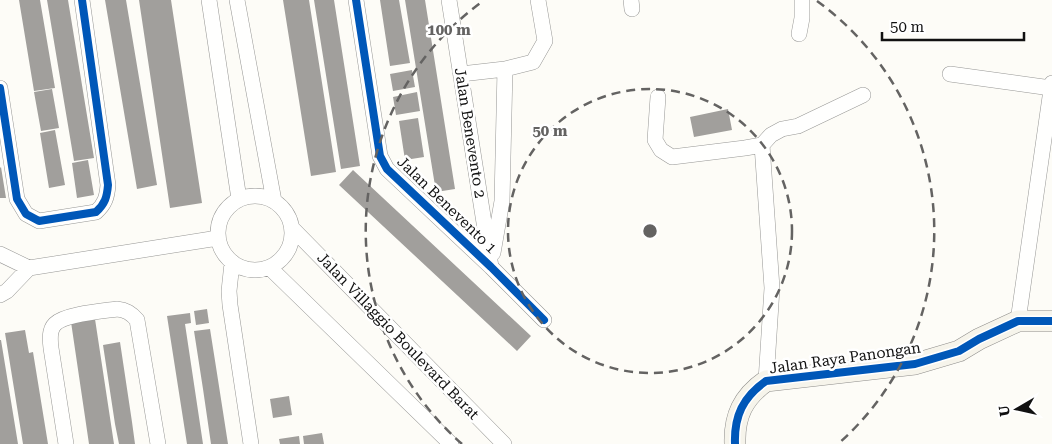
<svg xmlns="http://www.w3.org/2000/svg" width="1052" height="444" viewBox="0 0 1052 444" font-family="'Roboto Serif',serif">
<style>
.building{fill:#a19f9c}
.lines{fill:none;stroke-linecap:round;stroke-linejoin:round}
.street-casing{stroke:#979795;stroke-width:16}
.secondary-casing{stroke:#8e8d8b;stroke-width:22}
.street{stroke:#fffffe;stroke-width:15}
.secondary{stroke:#f6f4eb;stroke-width:21}
.cycleway-casing{stroke:#fff;stroke-width:11}
.cycleway{stroke:#0057b8;stroke-width:8}
.ring{fill:none;stroke:#646362;stroke-width:2.5;stroke-dasharray:9 6}
.labels{text-anchor:middle;stroke-width:5;stroke-linejoin:round;paint-order:stroke}
.street-label{font-size:15px;fill:#111;stroke:#fff}
.centre{fill:#646362;stroke:#fff;stroke-width:2.5}
.ring-label{font-size:15px;text-anchor:middle;font-weight:bold;fill:#646362;stroke:#fff;stroke-width:5;stroke-linejoin:round;paint-order:stroke}
</style>
<rect width="100%" height="100%" fill="#fdfcf7"/>
<!-- building -->
<path class="building" d="M19,0H40L55,88L34,91Z
M47,0H68L94,158L74,161Z
M105,0H126L157,185L137,189Z
M139,0H171L202,203L170,208Z
M283,0H309L336,172L311,176Z
M314,0H334L360,166L341,169Z
M380,0H399L410,63L390,66Z
M405,0H425L455,189L436,192Z
M412,70L415,87L393,91L390,74Z
M52,89L59,128L41,131L34,92Z
M417,92L420,111L396,115L393,97Z
M728,109L732,130L694,137L690,117Z
M418,118L424,157L405,160L399,121Z
M55,130L65,185L49,188L40,133Z
M88,160L94,195L77,198L72,163Z
M1,167L6,198H0V168Z
M353,170L531,336L517,351L339,185Z
M207,309L209,323L196,325L194,311Z
M190,313L191,323L185,324L203,444H187L167,316Z
M95,319L114,444H89L71,322Z
M210,329L216,367L228,444H211L203,389L194,331Z
M25,330L29,353L33,352L48,444H23L5,333Z
M0,340H1L18,444H0Z
M120,342L132,422L135,444H119L115,424L103,345Z
M289,396L292,415L273,418L270,399Z
M322,433L324,444H304L303,436Z
M299,436L300,444H280L279,439Z"/>
<g class="lines">
<!-- street casing -->
<g class="street-casing">
<path id="street" d="M209,0L239,199
M237,0L274,201
M356,0L380,156L387,169L491,267L544,320
M449,0L491,267
M631,0L632,9
M799,34L802,18V0
M461,74L505,69L533,62L545,41L538,0
M950,74L1051,88
M0,88L17,199L26,214L39,221L96,212C105,204 107,197 108,185L82,0
M658,97L655,140L661,150L672,157L745,148L762,145
M218 233a37 37 0 1 1 74 0a37 37 0 1 1-74 0Z
M292,228L504,444
M493,253L502,201L505,69
M0,254L29,268L218,238
M232,263L229,291L230,305L251,444
M270,268L451,444
M0,295L7,291L29,268
M1018,321L1052,83
M766,381L772,288L762,145L771,135L782,129L798,126L863,95
M66,444L51,348C50,340 49,330 55,324C65,314 103,311 117,309C126,310 131,313 137,320L158,444"/>
</g>
<!-- secondary casing -->
<g class="secondary-casing">
<path id="secondary" d="M735,444C734,416 743,397 766,381L915,364L959,351L979,339L1018,321H1052"/>
</g>
<!-- street -->
<use href="#street" class="street"/>
<!-- secondary -->
<use href="#secondary" class="secondary"/>
<!-- cycleway casing -->
<g class="cycleway-casing">
<path id="cycleway" d="M356,0L380,156L387,169L491,267L544,320
M0,88L17,199L26,214L39,221L96,212C105,204 107,197 108,185L82,0
M735,444C734,416 743,397 766,381L915,364L959,351L979,339L1018,321H1052"/>
</g>
<!-- cycleway -->
<use href="#cycleway" class="cycleway"/>
</g>
<!-- distance rings -->
<g class="ring">
<circle cx="650" cy="231" r="142"/>
<path d="M462 444A284 284 0 0 1 483 1M817 1A284 284 0 0 1 838 444"/>
</g>
<g class="labels">
<!-- street labels -->
<g class="street-label">
<text transform="translate(470 133) rotate(81)" y="5">Jalan Benevento 2</text>
<text transform="translate(447 205) rotate(44)" y="5">Jalan Benevento 1</text>
<text transform="translate(398 336) rotate(46)" y="5">Jalan Villaggio Boulevard Barat</text>
<text transform="translate(845 358) rotate(-8)" y="5">Jalan Raya Panongan</text>
</g>
</g>
<circle cx="650" cy="231" r="8" class="centre"/>
<g class="ring-label">
<text x="449" y="35">100 m</text>
<text x="550" y="136">50 m</text>
</g>
<!-- north arrow -->
<g transform="translate(1017 409) rotate(261)" stroke="#ffffff" stroke-width="4" paint-order="stroke">
<path d="M0-4L9 19L0 12L-9 19Z" fill="#111111"/>
<text y="-8" font-size="14" font-weight="bold" text-anchor="middle" fill="#111111">U</text>
</g>
<!-- scale -->
<path d="M882 32v8h142v-8" fill="none" stroke="#111111" stroke-width="2.5"/>
<text x="890" y="32" font-size="15" fill="#111111" stroke="#ffffff" stroke-width="4" paint-order="stroke">50 m</text>
</svg>
